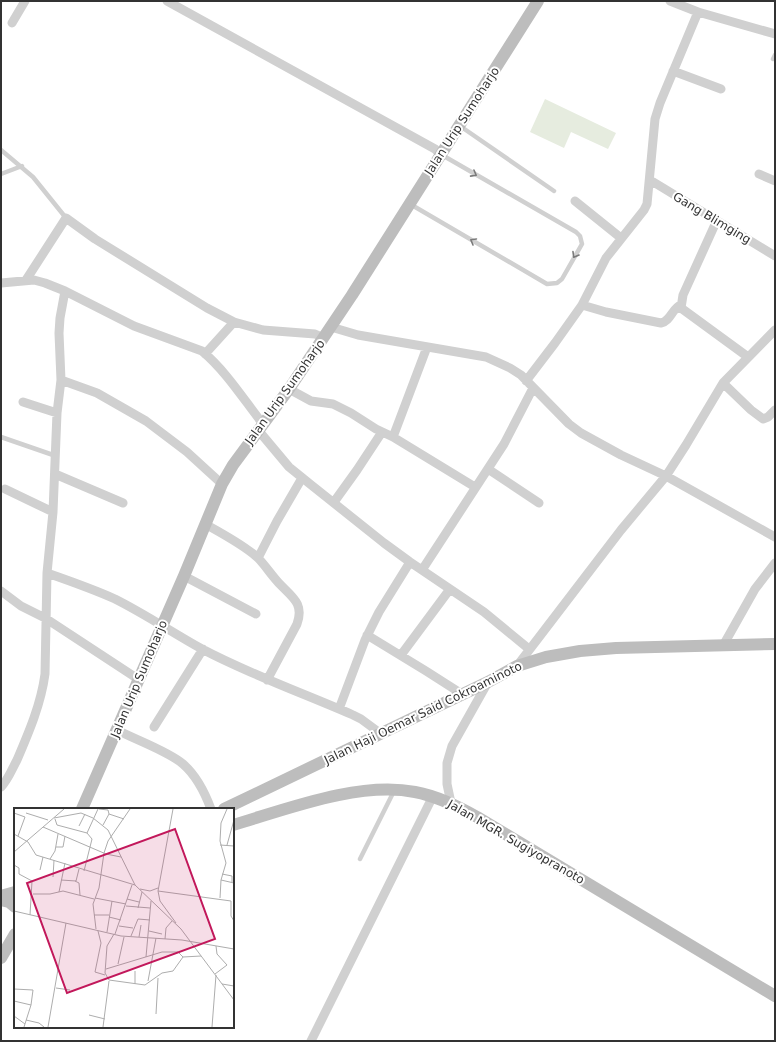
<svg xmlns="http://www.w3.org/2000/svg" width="776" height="1042" viewBox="0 0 776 1042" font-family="'DejaVu Sans',sans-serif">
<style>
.park{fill:#e6ecdf}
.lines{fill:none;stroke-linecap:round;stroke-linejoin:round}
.lane{stroke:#d0d0d0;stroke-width:4.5}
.street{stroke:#d0d0d0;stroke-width:9}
.secondary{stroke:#bdbdbd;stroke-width:12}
.oneway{stroke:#7a7a7a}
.labels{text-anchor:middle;stroke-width:4;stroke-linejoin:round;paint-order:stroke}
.street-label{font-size:12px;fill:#333;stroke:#fff}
.inset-road{fill:none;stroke:#adadad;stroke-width:1}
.view{fill:#c2185b;fill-opacity:0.15;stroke:#c2185b;stroke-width:2}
.inset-edge{fill:none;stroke:#333;stroke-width:2}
</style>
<rect width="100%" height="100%" fill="#fff"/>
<!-- park -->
<path class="park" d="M545,99L616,133L608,149L571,132L564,148L530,132Z"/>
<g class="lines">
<!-- lane -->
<path class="lane" d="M773,59L775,55
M460,126L554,191
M1,150L33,177L66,218
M1,174L22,166
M410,204L547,284L557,283L562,279L582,244L580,236L576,232L442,155
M1,437L56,456
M360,859L394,791"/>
<!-- street -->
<path class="street" d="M167,1L435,149L440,154
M670,1L698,12L775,34
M12,23L25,1
M673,71L721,89
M759,174L775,181
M650,180L775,256
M575,201L621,238
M717,220L683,295L681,308L748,357
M26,280L66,218L95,239L207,308L234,322L263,330L315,334L324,338
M1,283L34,280L45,283L65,291L134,326L202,351C226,371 244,400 263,424
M582,305L606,312L661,323C671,321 672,308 681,305
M331,327L358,335L486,357L510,368L521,375L569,424L581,433L621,455L666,476L775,537
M205,354L234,322
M61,380L97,393L146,421L187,452L222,484
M526,381L555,343L582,305L606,258L644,210L647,204L655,119L660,103L698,12
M723,383L751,410L763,419L768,417L775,410
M289,389L311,401L333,404L351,413L376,429L393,437L475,487
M23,402L57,413
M258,430L289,467L310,484L384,543L410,562L484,612L529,649
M393,437L427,347
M488,469L539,503
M55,474L123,503
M5,489L53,512
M334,502L357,470L382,432
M205,524C223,534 242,544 257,557C264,564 270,573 277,581C290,596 305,602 297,624L267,680
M258,558L277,521L302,478
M422,570L504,444L533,388
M47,573C70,581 93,589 115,599C145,614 173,633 202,649C251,675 303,693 353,715L361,719L380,733
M184,576L256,614
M1,591L21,606L45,618L138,679
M367,635L426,671L462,694
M724,644L755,589L775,563
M401,655L450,589
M517,666L621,530L666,476L686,445L723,383L775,330
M339,709L365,640L379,612L410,562
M154,727L203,649
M117,730C136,740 168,751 183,764C197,776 205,793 211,809
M1,787C8,780 12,769 17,760C29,732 41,704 45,674L47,573L53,512L57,413L61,380L59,333L60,318L65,291
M451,803L447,784V763L452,746L488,682
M311,1041L433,796"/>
<!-- secondary -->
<path class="secondary" d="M82,809L184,576L222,484L233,465L289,389L352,295L538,1
M224,809L488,682L517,666L546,657L580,651L616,648L775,644
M233,825C287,809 359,781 415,792C437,796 457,806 477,817L775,996
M1,896L15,892
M1,900L9,902L15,907
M1,958L15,934"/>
</g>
<!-- one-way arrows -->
<defs><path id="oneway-chevron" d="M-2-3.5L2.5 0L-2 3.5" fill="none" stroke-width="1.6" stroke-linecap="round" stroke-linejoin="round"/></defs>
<g class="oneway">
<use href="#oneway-chevron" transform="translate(474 174) rotate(29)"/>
<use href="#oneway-chevron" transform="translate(473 241) rotate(-150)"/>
<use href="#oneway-chevron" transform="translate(575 255) rotate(120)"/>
</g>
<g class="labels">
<!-- street labels -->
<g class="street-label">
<text transform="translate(462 121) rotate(-57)" y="4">Jalan Urip Sumoharjo</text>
<text transform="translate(712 218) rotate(31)" y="4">Gang Blimging</text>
<text transform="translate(285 392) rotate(-54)" y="4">Jalan Urip Sumoharjo</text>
<text transform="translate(139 679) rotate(-67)" y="4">Jalan Urip Sumoharjo</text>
<text transform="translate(423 713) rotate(-26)" y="4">Jalan Haji Oemar Said Cokroaminoto</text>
<text transform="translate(516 842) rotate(30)" y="4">Jalan MGR. Sugiyopranoto</text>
</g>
</g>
<!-- overview -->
<g transform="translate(14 808)">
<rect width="220" height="220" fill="#fff"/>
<path class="inset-road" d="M85,1L94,2L95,6L110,11M159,1L144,83L146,93L162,115M0,5L11,9L4,28M12,5L34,12M40,10L67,5L79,10L94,22L121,77L167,121L220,192M41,11L43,17L73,25M89,17L95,6M65,18L71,6M29,19L92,46L107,49M0,26L14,34L22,47L121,77M206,37L220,38M213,37L220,12M42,39H49L51,28M0,44L50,1M36,51L41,43L44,26M0,57L5,60V66L18,73L16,107M26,62L29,49M70,63L78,31L73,25L84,1M208,66L218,68V74M39,69L40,52M47,72L62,73L65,61M207,72L220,75M61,73L65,75L66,87M126,81L136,83L144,80M144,83L217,93V108L220,113M45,84L51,55M19,86H36L49,83L80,91M81,90L112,96M206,90L207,72L212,55L206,33L207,15L213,1M113,91L125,94M112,98L136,100M124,100L128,84M0,103L107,128L168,132L220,141M80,107H95M95,109L107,112M105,118L119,120M82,121L79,96L85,80L90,45L94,33L116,1M84,123L87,135L81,164L91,167M135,123L148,126M93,124L98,93M100,126L93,138L91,165L95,172L131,177L148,165L159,163L169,149L187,148M101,126L118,77M117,128L124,111L136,112M125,129L127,117M151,131L152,120L158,113M132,149L137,93M104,156L110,129M92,161L148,144H164L169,149M201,166L213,157L203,146L202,138M134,173L142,130M121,176V163M208,176L220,178M42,180L56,182M0,181L19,182L17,197M0,193L17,197L10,219M142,206L144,170M75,207L91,211M0,208L11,216M12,212L25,215L30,219M34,219L52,115M89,219L95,173M198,219L202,167"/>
<path class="view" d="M161,21L201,131L53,185L13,75Z"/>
<rect width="220" height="220" class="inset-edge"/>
</g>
<!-- border -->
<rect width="776" height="1042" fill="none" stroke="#333333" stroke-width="4"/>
</svg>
